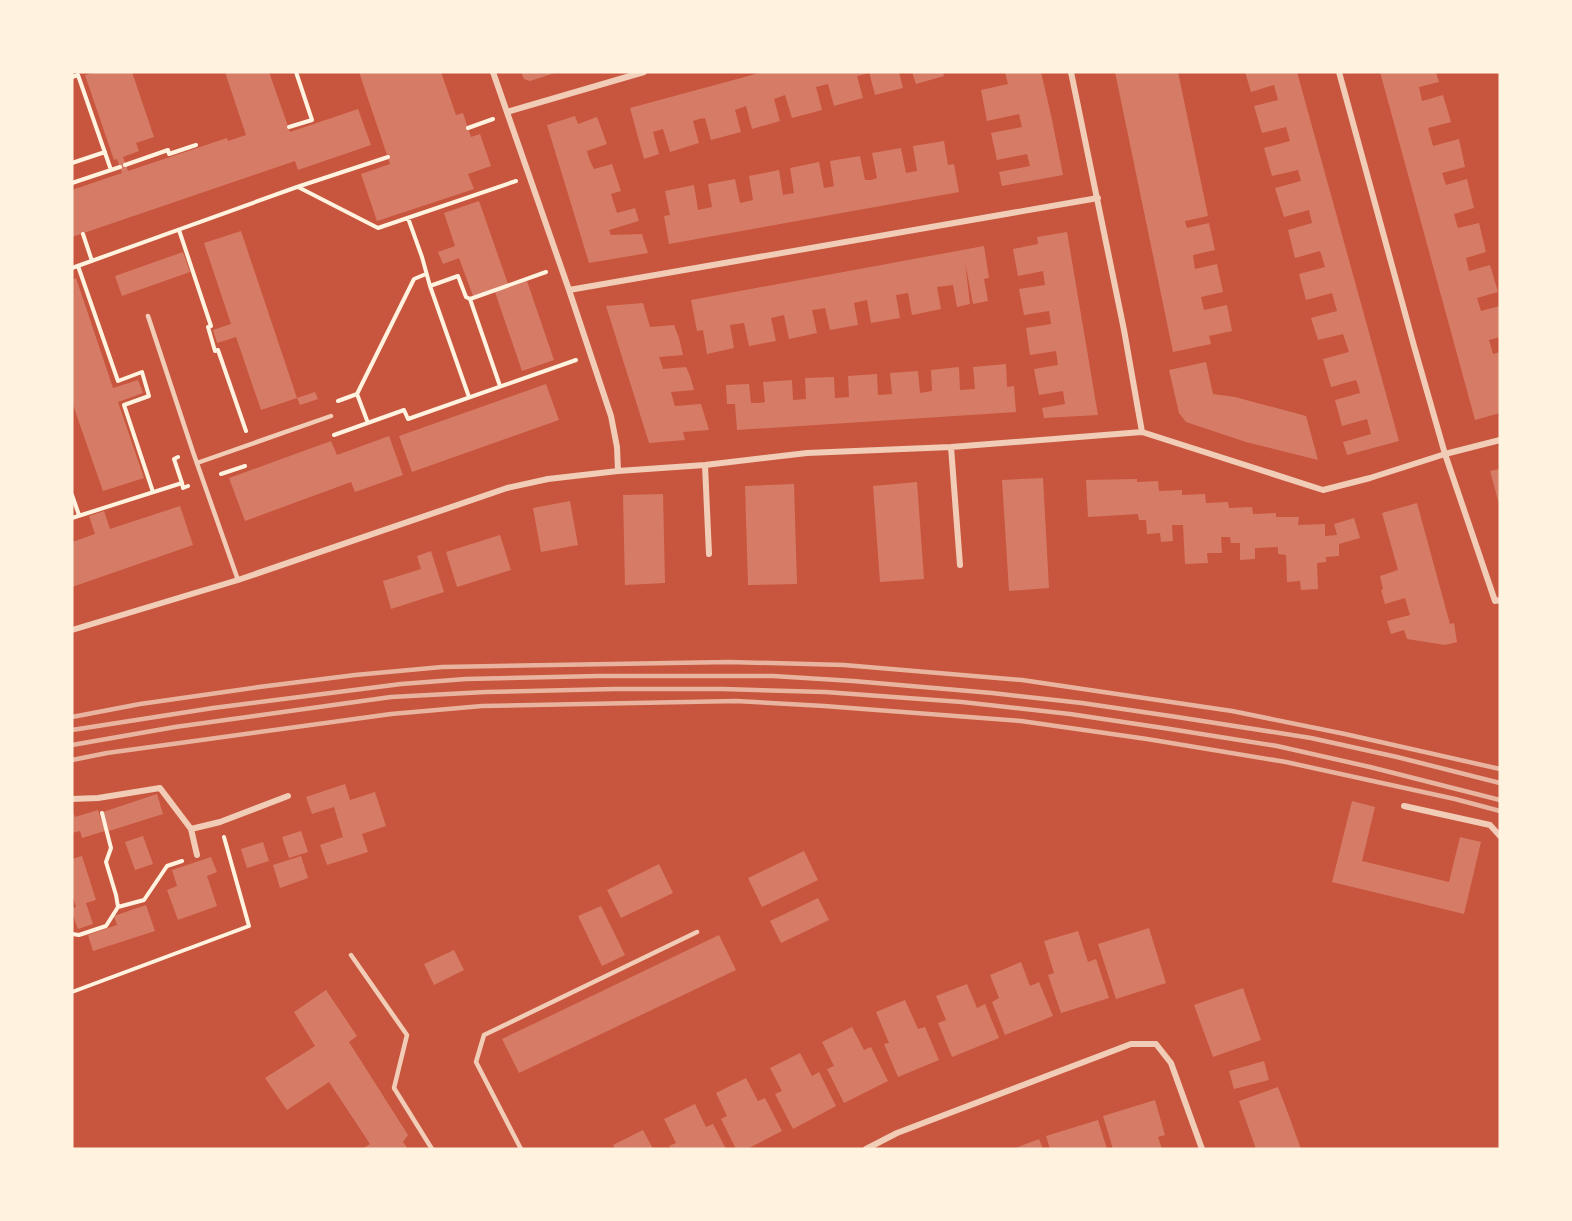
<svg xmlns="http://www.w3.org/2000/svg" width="1572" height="1221" viewBox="0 0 1572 1221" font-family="Commissioner,sans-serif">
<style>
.building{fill:#d67c66}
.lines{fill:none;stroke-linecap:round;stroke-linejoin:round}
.path{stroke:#fff3e0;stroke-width:4}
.service{stroke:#f1ccb7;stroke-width:4.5}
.minor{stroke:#f1ccb7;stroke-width:6}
.rail{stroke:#e9b49f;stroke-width:4.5}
</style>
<rect width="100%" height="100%" fill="#c8553d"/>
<!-- building -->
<path class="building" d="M96,72H132L154,137L136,143L139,151L123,157L128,171L227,138L228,141L246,135L225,72H269L290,132L358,109L371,145L298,170L295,161L72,237V190L122,173L117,159L114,160L85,75Z
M359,72H441L456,115L463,113L471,137L480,134L491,166L468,174L474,189L377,221L361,174L390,164Z
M521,72H558L530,81L524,79Z
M763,72L869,73L857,76L863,98L848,102L834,106L828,84L816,87L822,110L792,118L785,95L774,99L780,121L752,129L746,106L735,110L741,132L711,140L705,118L699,119L693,121L699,143L670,152L663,129L653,132L659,154L644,159L630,108Z
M869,72H899L903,88L875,95Z
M912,72H943L944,76L916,84Z
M1005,72H1041L1051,115L1063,175L1002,186L999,172L1030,166L1027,154L997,160L991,133L1022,127L1019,114L987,121L981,90L1008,84Z
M1115,72H1178L1208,216L1185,221L1187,228L1209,223L1215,250L1193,255L1195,269L1217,264L1223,292L1201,297L1204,310L1227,305L1232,331L1209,336L1211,344L1173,352Z
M1245,72H1297L1399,441L1347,455L1343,442L1371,434L1367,419L1342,426L1335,400L1360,393L1358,385L1356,380L1331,387L1323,359L1349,352L1343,334L1318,340L1311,318L1337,311L1332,293L1306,300L1299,274L1325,267L1320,251L1295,258L1288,230L1312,223L1309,210L1284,217L1275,188L1301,181L1298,170L1272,176L1264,148L1290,141L1286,127L1262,133L1254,106L1278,100L1274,85L1251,92Z
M1380,72H1436L1439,82L1419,87L1422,101L1443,95L1451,122L1428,128L1433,146L1459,139L1465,167L1442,173L1446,185L1467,179L1474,208L1454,214L1456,222L1458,228L1479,223L1486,252L1466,258L1469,271L1490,265L1498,292L1477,298L1481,311L1500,306V337L1489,340L1493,354L1500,352V413L1475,420Z
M575,116L578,124L597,117L607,144L587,151L590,161L594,169L612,164L621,191L611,194L617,213L635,208L639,221L609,230L611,235L642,234L648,253L589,263L547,125Z
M944,141L948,165L954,164L959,192L669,244L664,216L670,215L665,191L694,185L698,210L712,207L708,184L735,179L740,203L753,200L749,176L779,170L783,195L788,194L794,193L790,168L819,162L824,188L830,187L834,186L830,161L860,156L865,180H871L877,178L872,153L901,148L906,173L917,171L913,146Z
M479,201L508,284L473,296L459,258L443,264L438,252L455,246L444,213Z
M241,231L297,398L261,410L236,337L217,343L213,330L231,324L204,243Z
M1067,232L1098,415L1044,418L1042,408L1065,404L1063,391L1039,395L1034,369L1058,365L1056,351L1030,355L1026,328L1051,324L1050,317L1049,311L1024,315L1019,289L1045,285L1043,271L1018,276L1013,249L1038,244L1037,237Z
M984,246L989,278L984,279L988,301L973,304L965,262L970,304L957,307L953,285L937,287L941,309L912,315L908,293L896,295L900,318L871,323L867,300L854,303L858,325L830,330L825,308L820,309L812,310L817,333L789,339L784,315L771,318L776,341L749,346L744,323L730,325L734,348L707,354L703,330L697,331L691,300Z
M183,252L190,272L122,296L115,276Z
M76,278L113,388L138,380L143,393L118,402L144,478L103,491L72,402V280Z
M527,281L554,360L522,371L495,292Z
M643,303L650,327L674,325L679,338L683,355L659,357L663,369L686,367L690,376L694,390L671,392L675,406L701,404L709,430L683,432L685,440L649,443L606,306Z
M1206,362L1213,394L1235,397L1306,416L1318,460L1246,442L1186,422L1179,413L1169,370Z
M1006,364L1007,387L1014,386L1016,412L737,430L735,404H727L726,385L749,384L751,403H757L765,402L763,382L792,380L793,400L806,399L805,378L834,377L835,398L849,397L848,376L877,374L878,395L892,394L890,373L918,371L920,393L932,391L931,370L959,367L960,390L975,389L973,367Z
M546,384L559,420L412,472L399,436Z
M315,392L318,399L300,405L297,398Z
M389,436L403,475L355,492L351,482L245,521L229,478L331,441L337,455Z
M1500,469V504H1499L1490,471Z
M1043,478L1049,588L1009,591L1002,480Z
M1137,479V482L1158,481L1159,491L1182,490V495L1205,494L1206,503L1228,502L1229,508L1252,507L1253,514L1276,513V517H1299L1298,525L1325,524V536L1337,535L1334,524L1354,518L1360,538L1339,544V556L1326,557V562L1317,563L1318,589L1301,590L1300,581L1287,582L1286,555L1278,554V547L1255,548V559L1240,560V543H1231L1230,537H1221L1222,553H1207L1208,563L1185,564L1183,525H1172L1173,541L1161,542L1160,533L1147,534L1146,520H1139L1138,514L1088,517L1086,480Z
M917,482L924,579L880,582L873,486Z
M794,484L797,584L748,585L745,486Z
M663,494L665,583L625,585L623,495Z
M570,501L578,545L541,552L533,508Z
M1417,503L1450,624L1454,623L1457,642L1445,645L1407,639L1404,630L1391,634L1387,621L1410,615L1405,598L1385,604L1381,590L1383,589L1380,576L1398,570L1382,513Z
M180,506L193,545L72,587V542L95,534L89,516L104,511L110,529Z
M500,535L511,570L457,587L446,552Z
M431,551L444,592L391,609L383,581L421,569L417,556Z
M345,784L350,800L375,792L386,826L362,834L368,852L327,865L320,845L343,837L334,807L312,814L306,797Z
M157,794L163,814L109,831L103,812Z
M1352,801L1375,807L1362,861L1449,882L1460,837L1481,842L1464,914L1332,882Z
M72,810L75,817L98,810L105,831L82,838L80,831L72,833Z
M301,831L308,852L289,858L282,837Z
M143,836L153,864L135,870L125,842Z
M263,842L269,861L247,868L241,849Z
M804,851L818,880L762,907L748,878Z
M82,856L96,900L86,903L93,924L78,929L72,913V908L76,907L72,894V859Z
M301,856L308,878L280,888L273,865Z
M211,857L217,872L207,876L217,906L178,920L167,890L177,886L172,870Z
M659,864L673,893L621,918L607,890Z
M818,898L829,920L781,943L770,921Z
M146,905L155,931L93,951L88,935L117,925L114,916Z
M601,906L625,955L602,966L578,916Z
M1149,928L1166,983L1116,999L1098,944Z
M1078,931L1088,962L1096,959L1109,998L1061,1013L1048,975L1054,973L1044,941Z
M719,935L736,970L519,1073L502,1039Z
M454,950L464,970L434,985L424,964Z
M1021,962L1030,986L1039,982L1053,1016L1005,1035L992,1002L999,998L990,975Z
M967,984L977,1008L985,1004L999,1038L952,1057L938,1023L946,1020L936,996Z
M1243,988L1261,1040L1213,1057L1194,1005Z
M326,990L357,1036L349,1042L408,1135L403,1142L408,1149H362L370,1144L329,1082L287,1110L265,1078L315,1046L294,1012Z
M905,1000L918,1029L925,1027L939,1060L898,1077L884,1044L889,1043L876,1012Z
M852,1027L864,1050L871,1047L888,1081L844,1103L827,1069L834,1066L822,1042Z
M800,1053L812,1076L819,1072L836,1106L793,1129L775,1094L782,1091L770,1068Z
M1264,1061L1269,1080L1234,1089L1229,1071Z
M746,1078L758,1101L765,1098L782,1131L747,1149H736L721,1119L727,1116L716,1093Z
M1278,1087L1286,1108L1301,1149H1256L1239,1101Z
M1155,1100L1165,1135L1158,1137L1162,1149H1113L1103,1116Z
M695,1104L706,1127L713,1124L726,1149H671L669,1146L676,1143L664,1119Z
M1098,1120L1107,1149H1050L1046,1136Z
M643,1130L653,1149H615L613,1145Z
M1039,1139L1043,1149H1013Z"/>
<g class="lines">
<!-- path -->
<path class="path" d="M72,77L78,75L111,170
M289,127L312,120L296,72
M468,128L493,119
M72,163L105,152
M125,165L168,150L169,154L196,145
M72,183L120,167
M298,187L378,228L516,181
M408,218L422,257L430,286L469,397
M179,230L211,326L208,327L215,351L218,350L246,431
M83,234L92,261
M78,266L118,381L142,372L149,396L124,405L153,492
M72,268L297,187L388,157
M430,286L458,276L466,297L470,299L500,386
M470,299L546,272
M357,394L368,423
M338,401L357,394L414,279L426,274
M334,435L404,410L408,419L576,360
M178,457L174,459L182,483
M221,474L245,466
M72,495L79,515
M72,518L182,483L183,488L188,486
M102,813L111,848L106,862L116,895L118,907
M72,934L79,935L106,926L118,907L144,900L167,866L182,861
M72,992L249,926L224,837"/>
<!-- service -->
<path class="service" d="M148,316L193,452L238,580
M197,463L331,416
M351,955L407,1035L394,1088L432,1149
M521,1149L476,1062L484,1035L697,932"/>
<!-- minor -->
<path class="minor" d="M493,72L569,290L611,416L617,447L618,471
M1071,72L1124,330L1142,432
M1339,72L1414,346L1445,454L1495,601L1500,600
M507,112L644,72
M569,290L1098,198
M951,447L960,565
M705,465L709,554
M72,630L238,580L507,488L548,479L618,471L705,465L807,453L951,447L1142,432L1323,490L1370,478L1445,454L1500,440
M72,799L98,798L160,788L191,829L220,822L288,796
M1404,806L1490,825L1500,836
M191,829L197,855
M866,1149L897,1133L1131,1044H1156L1171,1063L1202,1149"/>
<!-- rail -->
<path class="rail" d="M72,717L140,704L259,687L355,675L442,667L729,662L844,665L1022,680L1232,711L1345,734L1500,769
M72,730L213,708L401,684L466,679L599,676H773L853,681L992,693L1082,703L1177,717L1311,738L1397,757L1500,783
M72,745L175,727L391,697L486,692L614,689H723L825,692L962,702L1070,714L1170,729L1277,746L1370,767L1500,800
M72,760L107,753L391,714L482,706L736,701L824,706L1021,721L1147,739L1286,762L1455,799L1500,811"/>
</g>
<!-- border -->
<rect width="1572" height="1221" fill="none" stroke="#fff3e0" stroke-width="147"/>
</svg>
